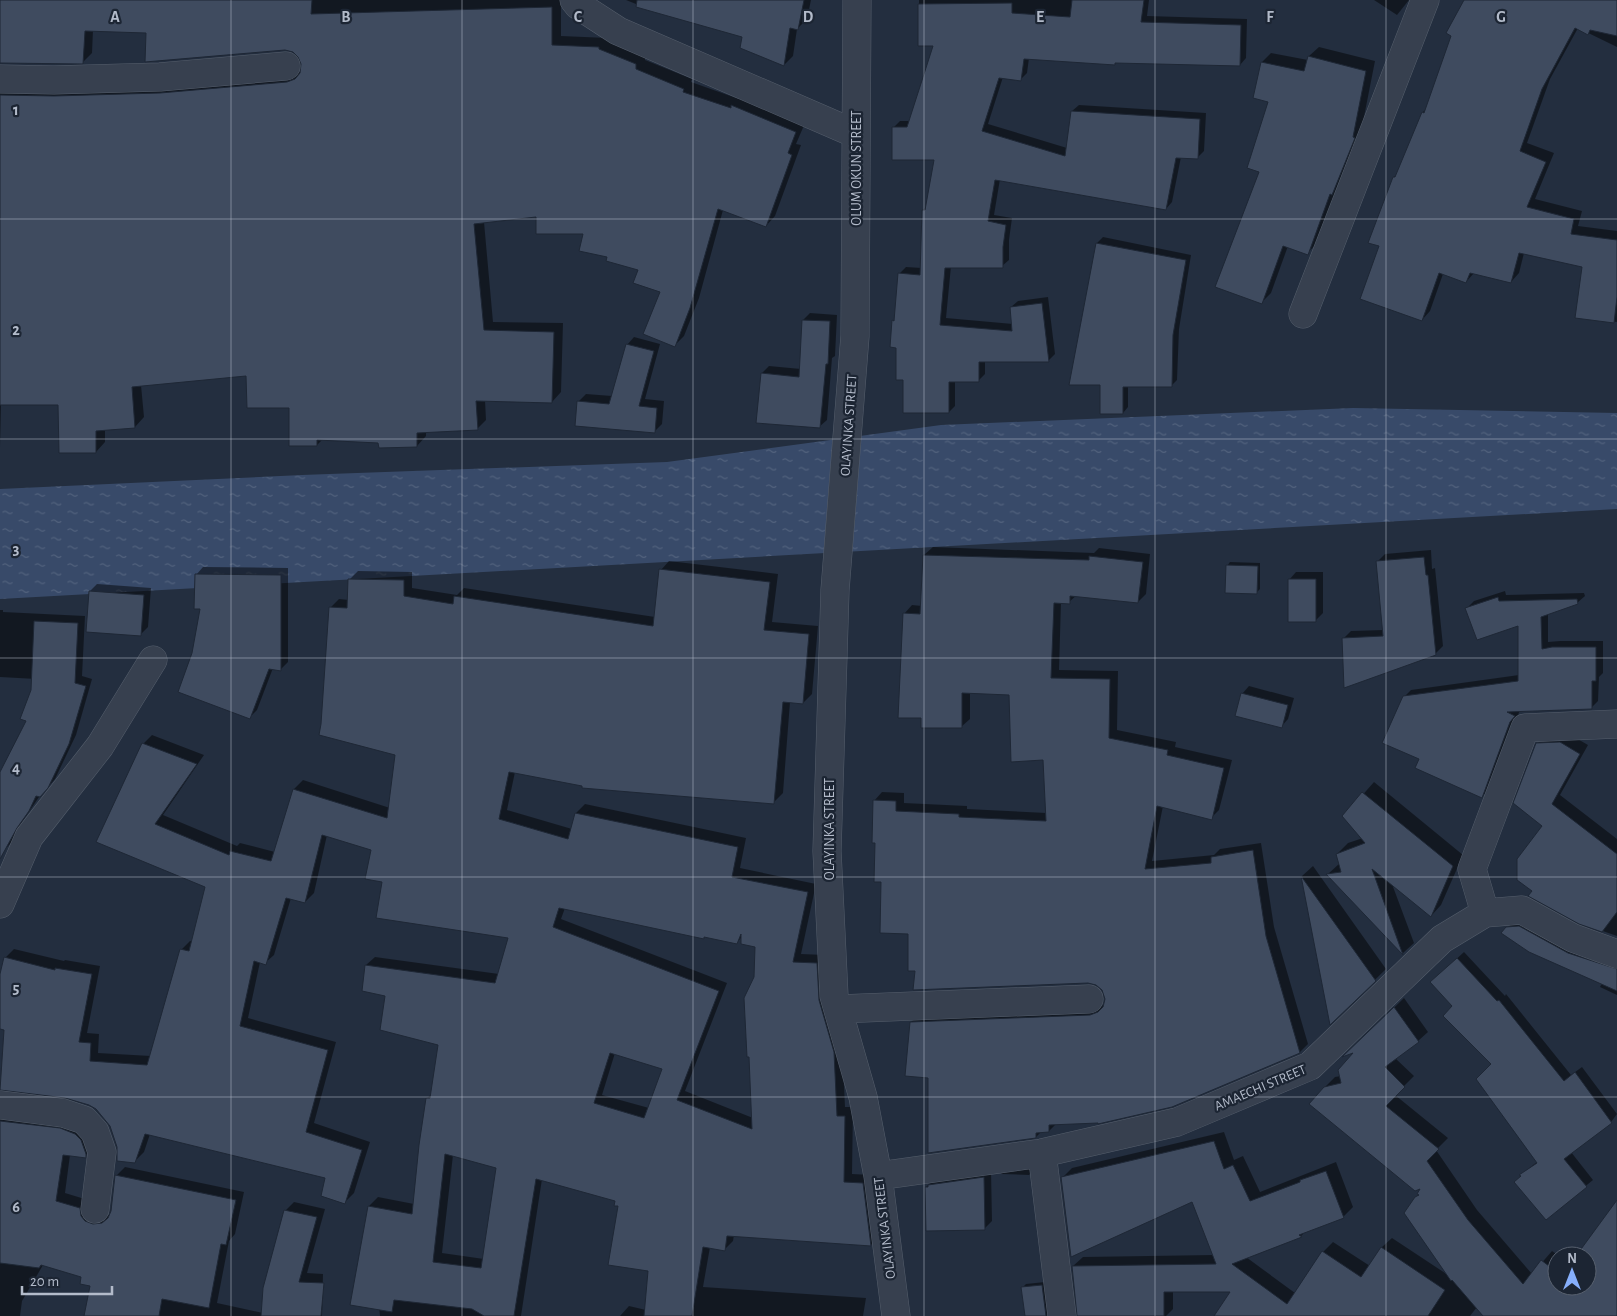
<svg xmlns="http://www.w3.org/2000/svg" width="1617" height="1316" viewBox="0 0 1617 1316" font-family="'Alegreya Sans',sans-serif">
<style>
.water{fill:url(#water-ripples)}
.shadow{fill:#0007;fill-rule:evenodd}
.building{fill:#3f4b5f;stroke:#1e2735;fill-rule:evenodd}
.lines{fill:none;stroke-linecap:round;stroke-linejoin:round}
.minor-casing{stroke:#555e6c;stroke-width:29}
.minor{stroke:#37404f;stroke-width:28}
.grid{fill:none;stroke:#b3bbca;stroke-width:1;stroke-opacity:0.55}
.labels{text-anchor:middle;stroke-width:4.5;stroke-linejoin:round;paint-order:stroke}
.street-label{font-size:14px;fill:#b3bbca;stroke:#1c2533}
.grid-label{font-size:16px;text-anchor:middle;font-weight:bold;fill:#b3bbca;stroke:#1c2533;stroke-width:4.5;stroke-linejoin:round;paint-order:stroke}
</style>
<defs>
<pattern id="water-ripples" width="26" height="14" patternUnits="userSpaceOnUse" patternTransform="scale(1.25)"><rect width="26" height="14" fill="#384a69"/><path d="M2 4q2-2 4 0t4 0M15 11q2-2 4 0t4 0" fill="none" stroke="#52627d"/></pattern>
</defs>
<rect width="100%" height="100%" fill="#232e3f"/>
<!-- water -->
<path class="water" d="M1353,408L1617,413V509L0,599V489L302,475L667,462L941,425Z"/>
<!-- shadow -->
<path class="shadow" d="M0,0H561V36L608,38L645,55V60L692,79L691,82L739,99L742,96L805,123L796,144L801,145L775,216L766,226L723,210L699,298L684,336L675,345L661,291L640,269L609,256L584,233L537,216L484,222L493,322L563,323L561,392L552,402L485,400L486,420L477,429L426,432V436L417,446L323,439L317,445L290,407L248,375L141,385L144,417L135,427L105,429V442L96,452L59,404L1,405L0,447V82L171,84L298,73L302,71L303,64L300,56L294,51L147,32L93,30L92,53L83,62H0Z
M626,0H811L807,19L797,29L793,56L784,65L743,36L651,10Z
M919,0H1149L1147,16L1247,19L1246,58L1240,65L1116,62L1114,64L1029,58L1027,73L1020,80L1003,77L988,124L1067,148L1072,111L1079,105L1206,113L1204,151L1197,158L1181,157L1172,202L1166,209L1000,179L994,215L1012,218L1009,240V260L1002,266H951L946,318L1013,324L1011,307L1018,301L1048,297L1055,354L1048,361H985V374L978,381H955V406L949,412L904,379L893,321L896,318L899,274L906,267L922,268L923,210L927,206L936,159L893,128L900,121H910L935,44H919Z
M1374,0H1409L1397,15Z
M1465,0H1617V47L1578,28L1550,79L1527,143L1554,153L1535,199L1582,211L1578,226L1617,231V322L1577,317L1583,266L1524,253L1519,273L1511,282L1474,273L1466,282L1443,274L1430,311L1422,320L1380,246L1394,177L1399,173L1423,112L1427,108Z
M1319,47L1375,61L1362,127L1317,244L1307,253L1288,246L1271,293L1261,303L1260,171L1270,101L1262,62L1271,53L1308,60L1309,56Z
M1103,237L1191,255L1179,329L1177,380L1171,386H1128V407L1123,413L1101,384H1070L1097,243Z
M810,313L837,315L835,356L832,358L827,420L819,427L762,373L769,366L801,369L803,320Z
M634,337L660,344L645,399L664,401L662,424L654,432L579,401L586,394L612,396L627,345Z
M933,547L1094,553L1099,548L1150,554L1146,594L1138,602L1077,595L1069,602H1061L1059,670L1118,671L1117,730L1176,742L1175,747L1232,760L1219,810L1211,818L1163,806L1152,861L1214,855L1220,849L1261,843L1274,927L1308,1044L1300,1052L1056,1124L1049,1131L1041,1132L1036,1137L929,1077L911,1022L919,1014L1099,1007L1104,1005L1106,998L1103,990L1097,984L1088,982L916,970L909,933L882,881L876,841L874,801L882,792L904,793V803L967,806V809L1047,813L1044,759L1011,694L970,692V719L961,727L922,717L904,614L912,605L922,606L924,555Z
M1431,550L1432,569L1435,568L1443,646L1435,654L1343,639L1351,631L1383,630L1377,562L1385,554Z
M669,561L778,574L772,622L818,626L812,694L803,703L790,702L783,793L774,802L584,785L515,772L507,810L572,829L576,813L585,804L746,838L740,868L816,884L801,954L825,955L842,1043L845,1107H853L852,1174L871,1175L880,1236L871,1245L734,1235L733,1241L724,1250L710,1247L703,1287L866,1298L863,1316H620L629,1306L646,1310L649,1270L619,1205L616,1200L542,1179L521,1316H380L369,1206L378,1197L414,1204L427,1098L432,1094L439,1044L386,995L366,965L375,957L499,974L510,937L383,881L372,849L327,835L314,893L305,902L291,898L274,955L265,963L260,962L248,1018L336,1042L314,1123L370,1142L354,1193L345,1202L327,1177L150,1134L144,1152L135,1161L118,1147L111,1126L96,1108L6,1029L0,1028V979L5,958L14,949L64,961L65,960L100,966L87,1033L99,1034L98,1053L151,1056L181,950L190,941L193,942L206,886L98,841L143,744L152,735L204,755L163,815L237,846L240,843L275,852L294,789L303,780L390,808L397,754L323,724L330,608L339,599L349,600V580L358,571L412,572V588L457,595L464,588L655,617L661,570ZM565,908L703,938L705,936L737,942L742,937L756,946L753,1118L685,1091L727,983L561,919ZM615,1053L663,1068L649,1108L602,1095ZM453,1155L498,1167L484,1259L442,1253Z
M1230,562L1260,563V589L1257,592L1227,566Z
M203,567L288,568V662L281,669L273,668L257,710L250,717L193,653L201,608L196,575Z
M1296,572H1323V613L1316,620L1289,580Z
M97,584L151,588L148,627L141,634L90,591Z
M1505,591L1506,595L1584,593L1585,596L1577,603L1548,613V642L1560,641H1603V673L1599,677L1598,701L1591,708L1520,710L1488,790L1482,797L1421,758L1404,697L1411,690L1519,675V624L1467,608L1474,601Z
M0,610H3V612L85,616L82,676L92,679L76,735L55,779L39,797L22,822L13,841L0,854V775L27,720L36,679L0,677Z
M1249,686L1294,698L1288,719L1281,727L1242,694Z
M1569,734L1588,745L1560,795L1617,839V936L1580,923L1533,891L1544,826L1537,744L1546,735Z
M1374,782L1463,855L1441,905L1431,916L1392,884L1414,943L1403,953L1328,874L1340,863L1337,854L1348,843L1363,838L1344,816Z
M1313,866L1386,969L1331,1023L1302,876Z
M1516,919L1617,959V995L1600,987L1602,983L1507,928Z
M1464,952L1505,996L1506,994L1571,1075L1582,1067L1617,1114L1611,1122L1571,1152L1593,1180L1546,1218L1521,1175L1538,1161L1493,1064L1454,1006L1438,976Z
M1404,998L1428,1032L1418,1041L1395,1058L1414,1076L1395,1095L1448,1138L1436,1150L1477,1210L1532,1274L1552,1251L1559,1256H1557V1286H1587V1256H1577L1617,1205V1316H1485L1477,1307L1470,1316H1215L1232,1291H1173V1309L1166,1316H1078L1073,1266L1083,1257L1213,1255L1193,1200L1062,1178L1072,1168L1224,1132L1234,1160L1243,1156L1260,1192L1336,1162L1353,1207L1343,1217L1306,1231L1301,1236L1246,1257L1295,1293L1323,1252L1333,1242L1370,1266L1382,1247L1392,1238L1448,1275L1416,1198L1423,1187L1325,1087L1335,1077L1341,1076L1357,1051L1347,1054Z
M0,1112L69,1120L94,1147L85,1156L70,1155L65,1193L88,1200L102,1216L110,1215L116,1176L125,1167L244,1192L235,1234L229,1241L217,1303L263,1313L285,1211L294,1202L325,1209L307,1273L323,1274L322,1316H85L92,1285L82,1276L43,1265L22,1301L20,1316H0Z
M1031,1168L1032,1171L1029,1175L1001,1174L1003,1172Z
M991,1170L992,1221L985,1228L926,1187L933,1180Z
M1045,1282L1049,1314L1047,1316H1026L1022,1288L1026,1284Z"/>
<!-- building -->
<path class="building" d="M0,0H312L311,14L552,7V45L599,47V49L636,64V69L684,89L683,92L731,108V105L796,132L788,153L792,155L766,227L718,209L690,308L675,347L643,334L660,292L633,283L638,270L606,261L607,257L579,251L583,234H536V217L474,224L484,330L554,332L552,403L476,401L478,430L417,433V447L379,448L378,443L317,440V446H289V408H247L246,376L132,387L135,428L96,431V453H59L58,405H0V95L54,96L160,93L287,82L295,79L300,73L301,64L298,57L293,52L285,50L145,62L146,33L85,31L83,64L0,63Z
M637,0H804L798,30L790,28L784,66L740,48L742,37L636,7Z
M1072,0H1144L1141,22L1241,25L1240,66L1115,63V65L1024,59L1021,81L999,78L982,131L1065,156L1071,111L1200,119L1198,159L1176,158L1166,210L995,180L988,221L1006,225L1003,247V268H945L940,325L1012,331L1010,307L1042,303L1049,362H979V382H949V413H903V380H896V348L890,347L892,320L894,321L898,273L920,275L922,210H925L934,160H892V127H907L933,46H918V4L1012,3V13L1070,17Z
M1464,0H1617V36L1590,30L1588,35L1575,28L1542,89L1520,151L1546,162L1527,207L1574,219L1571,234L1617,240V297L1614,323L1575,318L1582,267L1519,253L1511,283L1470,273L1466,283L1439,273L1422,321L1360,299L1379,246L1368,243L1393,177H1395L1422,112L1424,113L1451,36L1446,33Z
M1308,56L1366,71L1353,137L1355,138L1332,195L1330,194L1308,255L1283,246L1262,304L1215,287L1259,172L1247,168L1268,102L1253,98L1261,62L1304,71Z
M1096,243L1186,260L1173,335L1172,387H1123V414H1100V385H1069Z
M802,320L830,321L828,364H826L820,428L756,423L761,373L799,377Z
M626,344L654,351L639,406L657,408L655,433L575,426L577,401L609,404Z
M923,555L1089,560V556L1143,562L1138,603L1070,596V604L1054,603L1051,678L1110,679L1109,738L1168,750L1167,755L1224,768L1212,820L1157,806L1145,869L1211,863V857L1253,850L1266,936L1300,1053L1172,1107L1098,1124V1123L1049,1125V1132L1036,1133V1138L928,1153V1078L905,1076L910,1022L1090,1015L1098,1012L1103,1007L1105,999L1102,990L1096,985L1088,983L913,990L915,971H908V934L880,933L881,882H874L875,843H872L873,800L896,801V811L959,814V817L1046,821L1043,760L1011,762L1009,695L962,693V728H921V718H898L903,613L920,614Z
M1424,557L1426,575H1428L1436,655L1344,688L1342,638L1383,636L1376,561Z
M1226,565L1258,566L1257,594L1225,593Z
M659,569L770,582L764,630L809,634L803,704L783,702L774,804L582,788V786L509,772L499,819L568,839L575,813L738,847L732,877L808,892L793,962L817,963L819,1000L834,1052L837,1116H845L844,1182L863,1183L871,1246L727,1236L725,1251L703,1247L692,1316H644L648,1271L608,1265L618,1206H614L615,1201L536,1179L514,1316H484L472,1309L394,1300L392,1312L350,1305L368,1206L412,1214L419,1145L426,1098H430L438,1045L380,1030L385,996L362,991L365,965L495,983L508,938L376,918L382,882L365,879L371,850L322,835L305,903L286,898L266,965L254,961L240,1026L328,1050L306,1132L362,1150L345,1204L321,1196L325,1178L145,1134L135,1163L117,1161V1147L110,1126L96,1109L89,1105L65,1098L0,1090L4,1030L0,1029V974L4,957L55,970V968L92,974L79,1042L91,1043L90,1061L147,1065L180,949L189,951L205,887L96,842L142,743L197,764L155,824L229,855L230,851L271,861L293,789L387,818L395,755L319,735L321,724L329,607L347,608L348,579L404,580V596L453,604L454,596L653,626ZM559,908L704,939V937L737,944L741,934V944L755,947L754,977L744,998L747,1057H749L752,1129L677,1100L719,991L553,927ZM610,1053L662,1069L644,1118L594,1103ZM445,1154L496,1168L481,1268L433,1262Z
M195,574L281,575V671L269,669L250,719L178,692L192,653L200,609H194Z
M1288,579H1316V622H1288Z
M89,591L144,595L141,636L86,632Z
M1498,597L1499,601L1577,599L1578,604L1541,617L1542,649L1552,647H1596V681H1592V709L1507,712L1515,716L1510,722L1482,798L1415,768L1419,759L1382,743L1403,696L1518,681V626L1477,640L1465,608Z
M34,621L78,623L75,683L86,686L69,744L48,788L40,797L36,796L29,811L17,828L0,859V772L26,721L20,719L31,690Z
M1241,693L1288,705L1282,728L1235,716Z
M1560,742L1580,754L1552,804L1617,854V912L1602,932L1579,924L1528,896L1532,891L1517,880V859L1542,826L1513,803L1536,743Z
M1362,792L1453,866L1431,917L1372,869L1403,955L1326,874L1341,872L1336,854L1365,843L1342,816Z
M1301,876L1376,981L1330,1025Z
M1519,926L1568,953L1617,969V991L1529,952L1501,933L1506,927Z
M1457,958L1497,1001L1499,1000L1564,1081L1575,1072L1612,1123L1564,1159L1587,1187L1546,1220L1514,1182L1521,1176L1519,1175L1537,1163L1476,1079L1491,1064L1443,1016L1452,1006L1430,982Z
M1394,1007L1419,1042L1385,1067L1405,1087L1386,1106L1439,1149L1427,1161L1468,1220L1523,1284L1541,1260L1557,1272V1286H1587V1256H1576L1617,1200V1316H1483L1452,1280L1451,1281L1404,1213L1415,1197L1419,1195L1417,1194L1420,1189L1415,1191L1309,1104L1324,1087L1341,1083L1338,1070L1353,1053L1342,1057Z
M0,1121L60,1128L75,1134L81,1140L86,1154V1158L63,1155L56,1201L80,1208L81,1216L85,1221L93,1224L102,1223L108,1218L111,1211L115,1175L236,1200L226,1245L221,1244L209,1308L162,1299L159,1316H84L90,1286L80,1284L81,1277L41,1265L39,1268L0,1263Z
M1214,1141L1224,1169L1233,1165L1250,1201L1300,1182V1180L1326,1171L1344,1218L1299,1235L1302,1237L1232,1264L1287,1304L1322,1251L1361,1277L1381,1247L1445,1290L1428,1316H1214L1230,1292H1164V1316H1077L1072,1266L1216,1264L1192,1202L1071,1257L1061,1177Z
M984,1177L985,1230L926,1231L925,1187H928V1185Z
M284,1210L317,1217L299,1282L324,1283L321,1316H261L263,1288Z
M1042,1285L1046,1316H1025L1021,1287Z"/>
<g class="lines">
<!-- minor casing -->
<g class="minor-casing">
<path id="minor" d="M574,0L578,5L618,31L856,134
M857,0L855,336L835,590L827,851L834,996L863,1097L878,1176L896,1316
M0,79L54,80L160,77L286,66
M1303,314L1425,0
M0,904L29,837L100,746L153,660
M1485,913L1522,910L1573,938L1617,954
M839,1009L1089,999
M0,1105L63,1113L84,1120L95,1132L102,1152L95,1209
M1042,1153L1062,1316
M878,1176L1042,1153L1177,1122L1310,1066L1442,939L1485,913L1472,869L1525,728L1617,724"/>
</g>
<!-- minor -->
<use href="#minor" class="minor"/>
</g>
<!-- grid -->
<path class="grid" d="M231,0V1316M462,0V1316M693,0V1316M924,0V1316M1155,0V1316M1386,0V1316M0,219H1617M0,439H1617M0,658H1617M0,877H1617M0,1097H1617"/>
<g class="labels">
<!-- street labels -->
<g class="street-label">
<text transform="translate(856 168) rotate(-90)" y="5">OLUM OKUN STREET</text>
<text transform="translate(848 425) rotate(-86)" y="5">OLAYINKA STREET</text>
<text transform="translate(829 829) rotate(-90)" y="5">OLAYINKA STREET</text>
<text transform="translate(1260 1087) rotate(-23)" y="5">AMAECHI STREET</text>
<text transform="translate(884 1228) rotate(-97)" y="5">OLAYINKA STREET</text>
</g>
</g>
<g class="grid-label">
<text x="115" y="22">A</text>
<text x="346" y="22">B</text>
<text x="578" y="22">C</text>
<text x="808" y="22">D</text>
<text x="1040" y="22">E</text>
<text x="1270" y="22">F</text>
<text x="1501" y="22">G</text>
<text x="16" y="115">1</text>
<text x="16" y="335">2</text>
<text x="16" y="554">3</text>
<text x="16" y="773">4</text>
<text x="16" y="993">5</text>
<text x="16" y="1212">6</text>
</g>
<!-- north arrow -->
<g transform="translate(1572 1271)"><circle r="24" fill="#1c2533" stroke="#58616f"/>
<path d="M0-4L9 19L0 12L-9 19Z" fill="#86affc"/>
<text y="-8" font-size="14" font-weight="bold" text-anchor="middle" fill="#b3bbca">N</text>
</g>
<!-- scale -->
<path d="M22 1286v8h90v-8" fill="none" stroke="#b3bbca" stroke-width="2.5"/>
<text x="30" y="1286" font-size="15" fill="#b3bbca" stroke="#1c2533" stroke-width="4" paint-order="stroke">20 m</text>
</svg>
